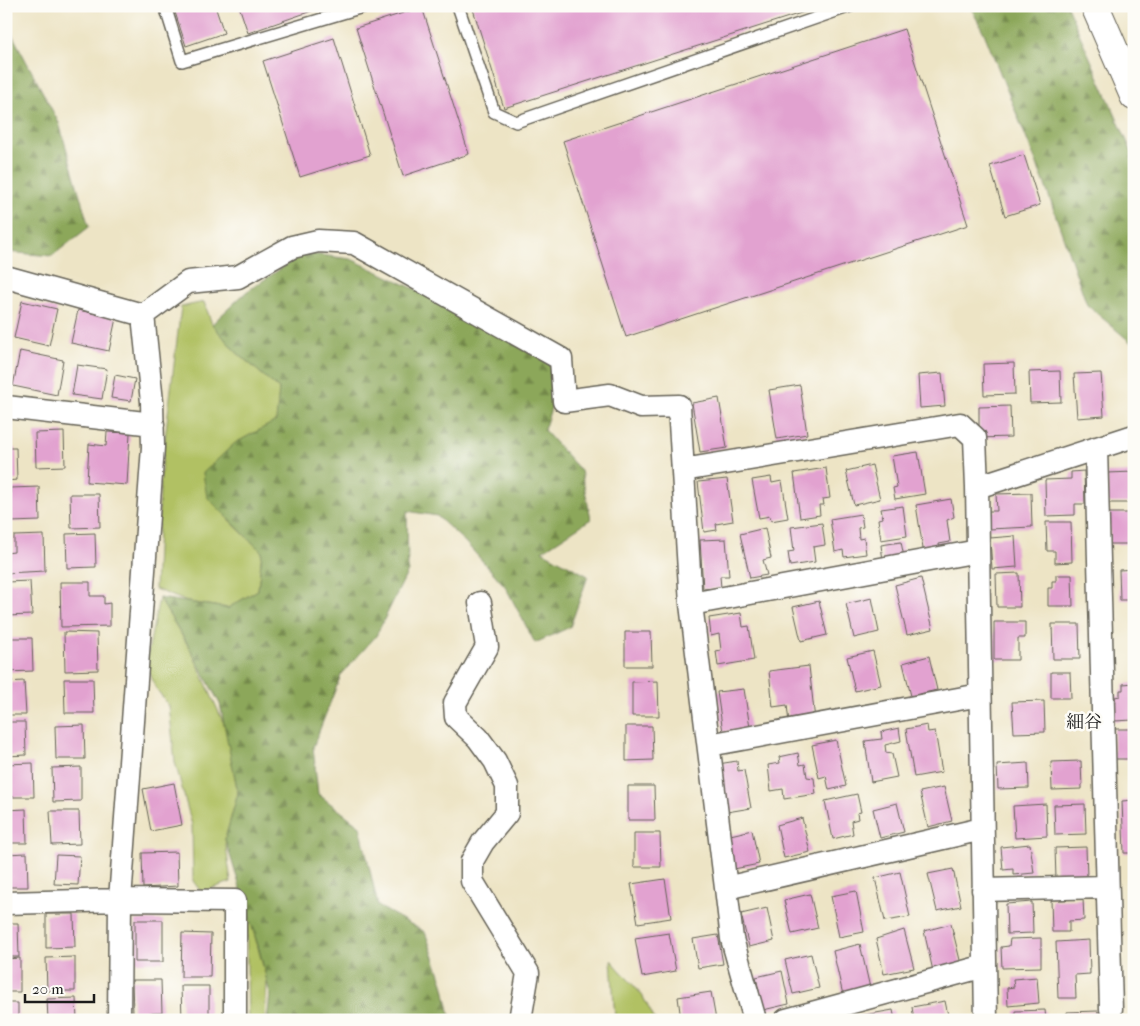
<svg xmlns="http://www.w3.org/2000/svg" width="1140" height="1026" viewBox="0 0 1140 1026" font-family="'IM FELL French Canon','Noto Serif JP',serif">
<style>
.grass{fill:#b1c164;stroke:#666e40}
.forest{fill:url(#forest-firs);stroke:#54623b}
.building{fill:#e2a2d0}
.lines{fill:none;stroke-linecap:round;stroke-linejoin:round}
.service-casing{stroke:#656257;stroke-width:14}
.minor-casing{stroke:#656257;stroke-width:25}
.tertiary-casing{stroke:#656257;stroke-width:30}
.service{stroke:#fff;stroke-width:11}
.minor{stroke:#fff;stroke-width:22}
.tertiary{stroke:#fff;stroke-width:28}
.labels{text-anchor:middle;stroke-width:5;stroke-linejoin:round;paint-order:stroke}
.neighbourhood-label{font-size:18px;fill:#1c1c1c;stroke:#fdfcf7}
</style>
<defs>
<pattern id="forest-firs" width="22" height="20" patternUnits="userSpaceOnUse" patternTransform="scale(1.25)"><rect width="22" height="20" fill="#8ca75a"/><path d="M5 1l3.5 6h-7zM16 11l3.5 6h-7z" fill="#72874a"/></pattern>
</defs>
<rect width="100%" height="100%" fill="#fdfcf7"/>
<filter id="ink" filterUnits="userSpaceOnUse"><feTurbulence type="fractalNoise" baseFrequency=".02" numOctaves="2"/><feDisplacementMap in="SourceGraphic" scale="10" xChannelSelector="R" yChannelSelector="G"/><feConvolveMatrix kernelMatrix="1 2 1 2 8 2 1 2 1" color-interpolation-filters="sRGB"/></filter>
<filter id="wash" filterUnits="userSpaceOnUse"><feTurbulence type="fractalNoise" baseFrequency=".0096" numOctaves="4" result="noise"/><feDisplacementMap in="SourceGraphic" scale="20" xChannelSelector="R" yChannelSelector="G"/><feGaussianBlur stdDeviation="1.12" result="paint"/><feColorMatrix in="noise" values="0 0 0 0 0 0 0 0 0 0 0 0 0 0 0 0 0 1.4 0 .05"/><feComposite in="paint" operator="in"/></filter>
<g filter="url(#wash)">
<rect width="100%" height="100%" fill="#ede4c5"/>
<!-- grass -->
<path class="grass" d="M204,302L212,324L235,351L279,389L277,421L244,439L225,516L262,552L258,590L228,608L188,602L155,589L161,471L181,307Z
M159,598L192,652L225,726L238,793L225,839L231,882L201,892L193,881L192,825L175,762L169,706L155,687L146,662Z
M246,903L267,981L265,1020H248Z
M611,960L642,995L655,1020H615Z"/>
<!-- forest -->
<path class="forest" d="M970,6H1067L1134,157V345L1087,305L1044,182L984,33Z
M6,23L59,123L89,227L52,256L6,252Z
M304,253L351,259L419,291L550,362L552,405L544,430L581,471L591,519L542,551L588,576L570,627L535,643L505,586L465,542L437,516L407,511L408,571L376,636L341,675L313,747L318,794L360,826L378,906L425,932L443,983L451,1020H267L270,995L267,981L259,949L225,839L238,793L220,704L187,643L159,598L228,608L258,590L262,552L207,497L203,473L235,443L276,421L279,389L235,351L212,324L246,292Z"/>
<g id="blocks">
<!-- building -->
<path class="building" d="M173,6H215L224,33L186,46Z
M239,6H323V7L248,33Z
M472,6H820V7L504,108Z
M422,7L469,154L403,176L356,28Z
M904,29L968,225L626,337L563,141Z
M334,38L370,155L300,177L263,61Z
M1024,155L1040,205L1005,216L990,166Z
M22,301L57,309L49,346L14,338Z
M78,310L116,318L109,351L71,343Z
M20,351L63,360L57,395L13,386Z
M1014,363L1015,394L984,395L983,364Z
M77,365L107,369L102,399L72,395Z
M1060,371L1061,402L1030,403L1029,372Z
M942,373L945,406L920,408L918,375Z
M1101,373L1104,416L1077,418L1074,374Z
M115,375L135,379L131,401L111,398Z
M800,385L807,434L777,439L769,390Z
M719,398L727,448L700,452L692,403Z
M1010,406L1011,437L979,438V407Z
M64,432L65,466L36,467L35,433Z
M107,432L130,433L127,485L87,482L89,444L106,446Z
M6,448H16L17,480L6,481Z
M918,452L925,494L895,499L893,488L897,487L892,456Z
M872,465L880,499L854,505L846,471Z
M826,468L830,498L823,499L824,505H819L820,515L800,518L794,473Z
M1084,471L1085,504H1075V515L1046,516L1045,480L1071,479V472Z
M1134,472V503H1108L1107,473Z
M771,477L772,483L782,481L788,518L771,521L770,516L759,518L752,480Z
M727,479L733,521L716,524L717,530L704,532L698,482Z
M39,487L40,521L11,522L10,488Z
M1031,493L1032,527L989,529V511H997L996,494Z
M70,494H99L100,527L71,528Z
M951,499L954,517L947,520L950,542L939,544L940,553L924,555L916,505Z
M903,506L907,536L881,540L878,519L883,518L881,509Z
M1109,513H1134V544H1110Z
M861,514L863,527L858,528L859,539L864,538L866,554L844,557L843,550L835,552L830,519Z
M1046,522H1071L1072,562L1055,563V551H1047Z
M822,523L825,545L813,547L815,562L790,566L788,552L794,551L791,527Z
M765,528L771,558L763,560L767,575L750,578L740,534Z
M95,533L96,567L67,568L66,534Z
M44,535L45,571L6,573V553L14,552V536Z
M1015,536L1017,567L992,569L990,538Z
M726,539L729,576H720L721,588L703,589L700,540Z
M901,542L904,557L883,561L881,545Z
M1134,569V600H1120L1119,570Z
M1019,573L1020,607H997L996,574Z
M1056,575H1072L1073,606H1048V588H1052V581H1056Z
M921,578L933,629L907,635L895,585Z
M30,581L32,615L6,616V582Z
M60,582H90V596H104V604L110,603V626L61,627Z
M872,598L879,632L854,638L846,604Z
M819,601L827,635L801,641L793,607Z
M741,613L743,627L749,626L754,660L718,666L716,651L721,650L719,634L711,636L709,618Z
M994,622H1025V638H1018V660H994Z
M1052,624H1079L1080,659H1053Z
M64,632L97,633L98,670L65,671Z
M625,632H651L652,666H625Z
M6,638H32L33,671L6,672Z
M873,651L881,685L855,691L847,657Z
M929,656L937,690L911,696L903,663Z
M809,666L815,720L789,723L787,705L773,707L769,671Z
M1051,672H1070L1071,698H1051Z
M64,679H93L94,713H65Z
M24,681L26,715H6V682Z
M658,681L659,716H632V682Z
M1134,683V720L1114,721L1112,702H1116L1115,697L1120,696V690H1123V684Z
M744,689L750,728L723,732L717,692Z
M1044,701L1045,732L1014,733L1012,702Z
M6,722H25L26,755L6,756Z
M84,725L85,759H56L55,726Z
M927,725L928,732L935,731L942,772L914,777L906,729Z
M626,726H652L653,760L626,761Z
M899,728L901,741L885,745L886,753L892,754L897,777L871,782L865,741L882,739L881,732Z
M1114,729H1134V759H1114Z
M836,740L846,786L829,790L826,776L819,778L812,745Z
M798,753L800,765L805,764L807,777L814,778L816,794L784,799L783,789L771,791L768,765L780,763L779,757Z
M737,761L738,771L744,770L751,808L727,812L718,764Z
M1081,761L1082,789L1052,790L1051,762Z
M33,763L34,797H6V764Z
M1028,763L1029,788L998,789L997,765Z
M81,767V801L53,802L52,768Z
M174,783L182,825L151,831L143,789Z
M628,786H654L655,820H628Z
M944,787L952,821L928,827L920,792Z
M857,794L861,812L857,813L858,819L851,821L853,834L833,839L825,801Z
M1134,800V862H1131V853H1124L1122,801Z
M897,803L904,832L880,838L873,809Z
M1046,804L1047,836L1015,838L1013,806Z
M1085,804L1086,834L1055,835L1054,805Z
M26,809L27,843H6V810Z
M50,811H79L80,844L52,845Z
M802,818L810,852L784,858L777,825Z
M752,830L759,864L734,869L726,836Z
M634,833H660L661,867H634Z
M1030,844L1034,873L1013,875V869L1003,870L1001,847Z
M1086,847L1087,878L1056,879L1055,848Z
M177,852L178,886L143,888L142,853Z
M27,853L28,887H6V854Z
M56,855L80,856L78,885L54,884Z
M953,869L961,906L937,911L928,874Z
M900,872L910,917L885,921L875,878Z
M665,879L671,918L638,923L631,884Z
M856,891L864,932L839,937L831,896Z
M810,894L818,928L792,934L784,900Z
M1083,899L1084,920L1069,921V932H1052L1051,900Z
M1032,902L1033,933L1007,934L1006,904Z
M767,908L774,941L749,947L741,914Z
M46,914H74L75,947L46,948Z
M135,920H163V962H135Z
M6,923H18L19,957H6Z
M951,924L961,964L933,971L924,931Z
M904,930L914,968L884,974L876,939Z
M182,933L211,934L210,977H181Z
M669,933L676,971L642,977L635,938Z
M718,935L723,964L698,968L693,939Z
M1041,938V967L1002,968L1001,947L1009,946L1010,939Z
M1089,940L1090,974L1075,975L1076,998H1058L1056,942Z
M860,944L870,988L843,995L833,951Z
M811,954L819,988L793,994L785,960Z
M75,957V991H47L46,958Z
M20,958V992H6V959Z
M782,971L789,1004L763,1010L756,977Z
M1037,977L1039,1003L1008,1006L1007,988L1014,987L1013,979Z
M132,980H161L162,1013L133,1014Z
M181,986H209V1020H182Z
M711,992L716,1020H681L678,997Z
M76,998L77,1020H48L47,999Z
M945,1001L949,1020H914L912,1007Z
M6,1003H18V1020H6Z
M893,1010L895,1020H860L859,1016Z
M1045,1010L1046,1020H1015V1011Z
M1098,1011V1020H1067V1012Z"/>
</g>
</g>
<g filter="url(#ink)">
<use href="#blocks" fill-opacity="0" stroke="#656257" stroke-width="1"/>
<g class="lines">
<!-- service casing -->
<g class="service-casing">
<path id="service" d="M165,6L182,61L366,6
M458,6L494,112L516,122L851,6"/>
</g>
<!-- minor casing -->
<g class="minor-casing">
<path id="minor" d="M6,277L143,315L188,282L238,277L292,247L318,241L354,243L561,359L564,401L610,395L641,407L679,406L691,604L726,888L732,939L755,1020
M6,407L153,424
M1096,448L1111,1009
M683,470L960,424L975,438L977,487
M480,603L487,647L455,703L456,717L478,738L495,761L507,786V813L483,842L472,861V881L528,973L520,1020
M691,604L978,551
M709,745L980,695
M726,888L982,829
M983,890L1107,887
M6,903L120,900L235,901V1020
M119,1020L120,900L153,447L152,402L143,315
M786,1020L985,966
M986,1020L977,487L1134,436"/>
</g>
<!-- tertiary casing -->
<g class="tertiary-casing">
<path id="tertiary" d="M1095,6L1134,96"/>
</g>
<!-- service -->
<use href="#service" class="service"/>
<!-- minor -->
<use href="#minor" class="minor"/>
<!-- tertiary -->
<use href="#tertiary" class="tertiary"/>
</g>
</g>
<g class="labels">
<!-- neighbourhood labels -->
<g class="neighbourhood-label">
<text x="1084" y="728">細谷</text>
</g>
</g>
<!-- margin -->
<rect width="1140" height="1026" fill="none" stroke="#fdfcf7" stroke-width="25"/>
<!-- scale -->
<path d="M25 994v8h69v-8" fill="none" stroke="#1c1c1c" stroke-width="2.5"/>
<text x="32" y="994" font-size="15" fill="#1c1c1c" stroke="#fdfcf7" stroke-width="4" paint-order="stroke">20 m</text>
</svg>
